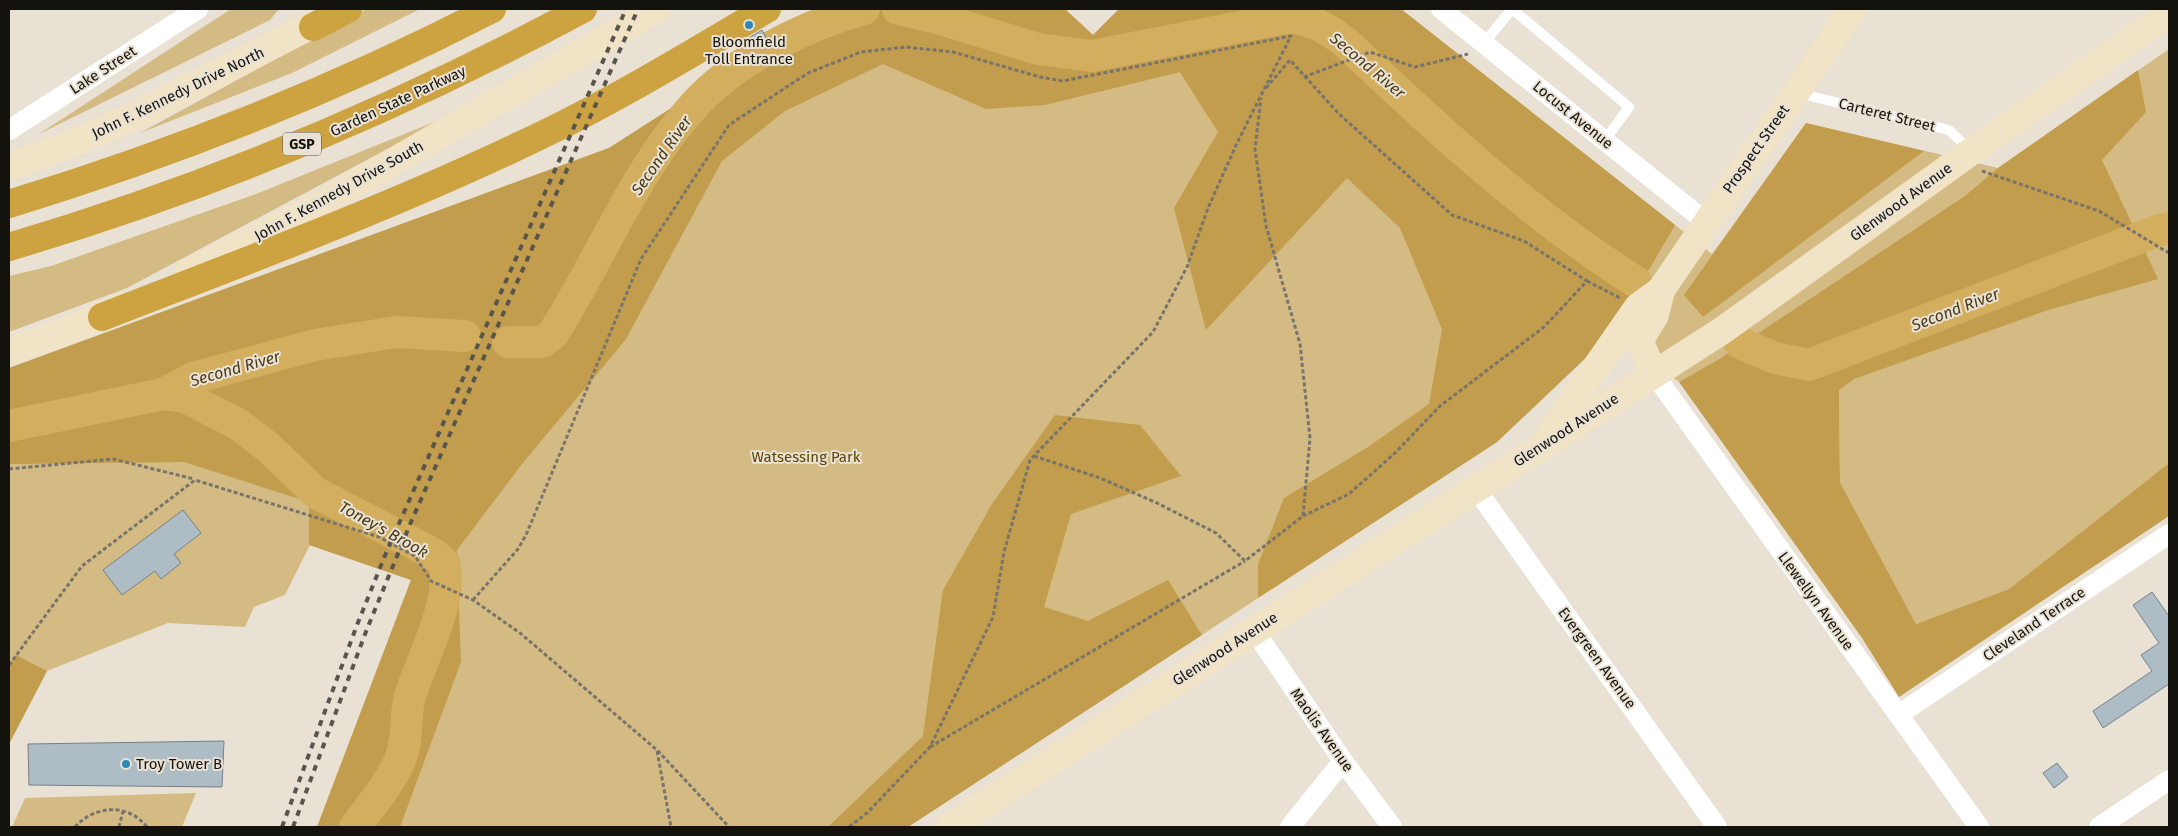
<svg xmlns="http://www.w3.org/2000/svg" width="2178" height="836" viewBox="0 0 2178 836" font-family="'Fira Sans',sans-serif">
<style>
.green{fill:#d4ba83}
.forest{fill:#c19d4d}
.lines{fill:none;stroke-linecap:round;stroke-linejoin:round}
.river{stroke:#d3ae5f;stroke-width:32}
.building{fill:#aebdc5;stroke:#748189}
.path{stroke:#78746b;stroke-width:3;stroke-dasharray:4 2.5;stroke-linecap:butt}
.lane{stroke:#fff;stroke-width:10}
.street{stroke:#fff;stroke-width:20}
.secondary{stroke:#f0e3c6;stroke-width:28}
.highway{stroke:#cda342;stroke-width:28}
.rail{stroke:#59554d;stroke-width:4;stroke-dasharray:6 6;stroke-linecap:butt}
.poi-dot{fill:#2c89b5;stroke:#e9e2d4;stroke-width:2}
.labels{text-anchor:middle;stroke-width:4;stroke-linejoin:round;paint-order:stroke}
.shield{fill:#e9e2d4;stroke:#545049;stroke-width:1}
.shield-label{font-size:14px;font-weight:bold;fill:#14120d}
.poi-label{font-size:15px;fill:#14120d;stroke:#e9e2d4}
.street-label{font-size:15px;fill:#14120d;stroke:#e9e2d4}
.park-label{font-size:15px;fill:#5c4300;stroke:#e9e2d4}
.water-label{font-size:16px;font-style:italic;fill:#4a3a18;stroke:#e9e2d4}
</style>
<rect width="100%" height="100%" fill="#e9e2d4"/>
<!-- green -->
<path class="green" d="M231,9H279L270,20L39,134Z
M367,9H420L292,73L140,133Z
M826,9H1065L1093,35L1119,9H1401L1712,254L1806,123L1998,168L2169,49V463L2009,589L1916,624L1840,482L1839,390L1721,358L1679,382L1612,333L1497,442L908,827H317L411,580L310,545L285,595L254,607L245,627L168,623L47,671L9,744V368L609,148Z
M449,116L127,288L9,332V276L51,266L256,194Z
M196,793L182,827H12L25,798Z"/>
<!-- forest -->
<path class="forest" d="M826,9H1065L1093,35L1119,9H1401L1675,225L1612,333L1497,442L1258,598V564L1284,498L1368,447L1429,404L1442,329L1400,228L1347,178L1206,330L1174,208L1218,132L1180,72L1045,105L986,109L883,64L785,111L722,161L626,339L522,464L457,550L461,662L400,827H317L411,580L309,545V502L184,462L9,464V368L609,148Z
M2138,70L2146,112L2102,160L2158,279L2048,310L1854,379L1839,390L1840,482L1916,624L2009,589L2169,463V516L1899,697L1862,638L1679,382L1721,358L1965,196L1998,168Z
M1806,123L1924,151L1703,317L1684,295Z
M1055,415L1140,425L1181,476L1071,514L1044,607L1088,621L1168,580L1202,635L908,827H828L923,736L943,590L992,504Z
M16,655L47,671L9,744V665Z"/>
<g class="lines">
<!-- river -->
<path class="river" d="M898,9L937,18L1038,49L1092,56L1286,18C1310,18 1327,28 1346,43C1437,129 1530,215 1636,282
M508,342H542L553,334C601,258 639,161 702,97C743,56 809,24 864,9
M1740,343L1775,358L1809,365L2157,231L2169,228
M163,394L185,397L238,424L269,448L316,493L415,544L435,555L444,563C454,601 421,660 410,696C404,717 409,739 400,760C390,783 370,807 355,827
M9,426L163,394L193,378L315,345L396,332L465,336"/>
</g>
<!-- building -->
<path class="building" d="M762,30L768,41L753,49L747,39Z
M183,510L201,533L174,554L181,563L161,579L155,571L122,595L103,570Z
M2152,592L2169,616V684L2103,728L2093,711L2152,671L2141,655L2159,643L2133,605Z
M224,741L222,787L29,785L28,744Z
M2057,763L2068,777L2054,788L2043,773Z"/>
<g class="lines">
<!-- path -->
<path class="path" d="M1304,77L1370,52L1415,67L1468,54
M1266,88L1290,60L1339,114L1452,215L1524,241L1587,281L1544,327L1440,406L1395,453L1349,494L1303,516
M1982,171L2099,211L2169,253
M1587,281L1620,298
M1034,456L1100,478L1157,503L1216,533L1245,561L1303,516L1310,438L1300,344L1266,226L1255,149L1261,98
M9,469L113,459L194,479
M473,600L518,549L526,535L641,259L729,125L808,73L861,52L906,47L953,52L1040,77L1063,81L1291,36L1237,143L1208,208L1187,267L1153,332L1030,460L1004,552L993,617L930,747L867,813L849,827
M9,665L82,566L195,480L379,537L415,556L431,581L473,600L520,633L657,750L729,827
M930,747L1245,561
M657,751L671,827
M75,827C95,805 128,803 147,827
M119,827L123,811"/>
<!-- lane -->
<path class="lane" d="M1484,43L1512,9L1629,107L1605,140
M1798,93L1949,130L1971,151"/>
<!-- street -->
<path class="street" d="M1441,9L1706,222
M9,130L198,9
M1654,374L1979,827
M1476,489L1717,827
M1254,630L1343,761L1392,827
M1898,715L2169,534
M1290,827L1343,761
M2099,827L2169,780"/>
<!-- secondary -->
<path class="secondary" d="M9,167L76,142L137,115L333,14
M188,273L310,210L657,9
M9,351L72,329L123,306
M1654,374L1641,345L1642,337L1655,315L1661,290
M1549,435L1638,307L1661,290L1853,9
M949,827L1723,330L1972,151L2169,13"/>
<!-- highway -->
<path class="highway" d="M313,27L348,9
M9,204C175,153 337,89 492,9
M9,247C209,188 399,108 583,9
M102,317C251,259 402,203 546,133C622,96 694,52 767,9"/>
<!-- rail -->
<path class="rail" d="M282,827L357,625L386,553L626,9
M293,827L367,629L411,522L638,9"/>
</g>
<!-- markers -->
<g class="poi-dot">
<circle cx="749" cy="25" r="5"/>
<circle cx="126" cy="764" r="5"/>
</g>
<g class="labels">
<!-- shield labels -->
<rect class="shield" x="283" y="132.5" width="38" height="23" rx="4"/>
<g class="shield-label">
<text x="302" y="149">GSP</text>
</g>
<!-- poi labels -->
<g class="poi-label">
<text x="749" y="47">Bloomfield<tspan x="749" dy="17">Toll Entrance</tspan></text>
<text x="136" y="769" text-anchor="start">Troy Tower B</text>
</g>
<!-- street labels -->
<g class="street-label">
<text transform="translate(103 70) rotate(-33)" y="5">Lake Street</text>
<text transform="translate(178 93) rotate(-26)" y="5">John F. Kennedy Drive North</text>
<text transform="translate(398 101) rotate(-25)" y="5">Garden State Parkway</text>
<text transform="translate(1573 115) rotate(39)" y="5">Locust Avenue</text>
<text transform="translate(1887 115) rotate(14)" y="5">Carteret Street</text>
<text transform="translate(1756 149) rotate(-55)" y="5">Prospect Street</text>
<text transform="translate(339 191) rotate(-29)" y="5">John F. Kennedy Drive South</text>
<text transform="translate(1901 202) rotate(-36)" y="5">Glenwood Avenue</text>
<text transform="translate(1566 430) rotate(-33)" y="5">Glenwood Avenue</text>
<text transform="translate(1816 601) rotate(54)" y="5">Llewellyn Avenue</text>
<text transform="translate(2034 624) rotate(-34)" y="5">Cleveland Terrace</text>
<text transform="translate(1225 649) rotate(-33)" y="5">Glenwood Avenue</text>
<text transform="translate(1597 658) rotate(54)" y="5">Evergreen Avenue</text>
<text transform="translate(1322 730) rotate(55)" y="5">Maolis Avenue</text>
</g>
<!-- park labels -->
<g class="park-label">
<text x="806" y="462">Watsessing Park</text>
</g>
<!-- water labels -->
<g class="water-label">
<text transform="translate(1368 65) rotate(40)" y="6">Second River</text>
<text transform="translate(661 155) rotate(-55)" y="6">Second River</text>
<text transform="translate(1955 309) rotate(-21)" y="6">Second River</text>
<text transform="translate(235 368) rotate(-16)" y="6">Second River</text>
<text transform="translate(384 529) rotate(29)" y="6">Toney's Brook</text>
</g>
</g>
<!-- border -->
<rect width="2178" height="836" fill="none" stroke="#14120d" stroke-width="20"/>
</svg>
